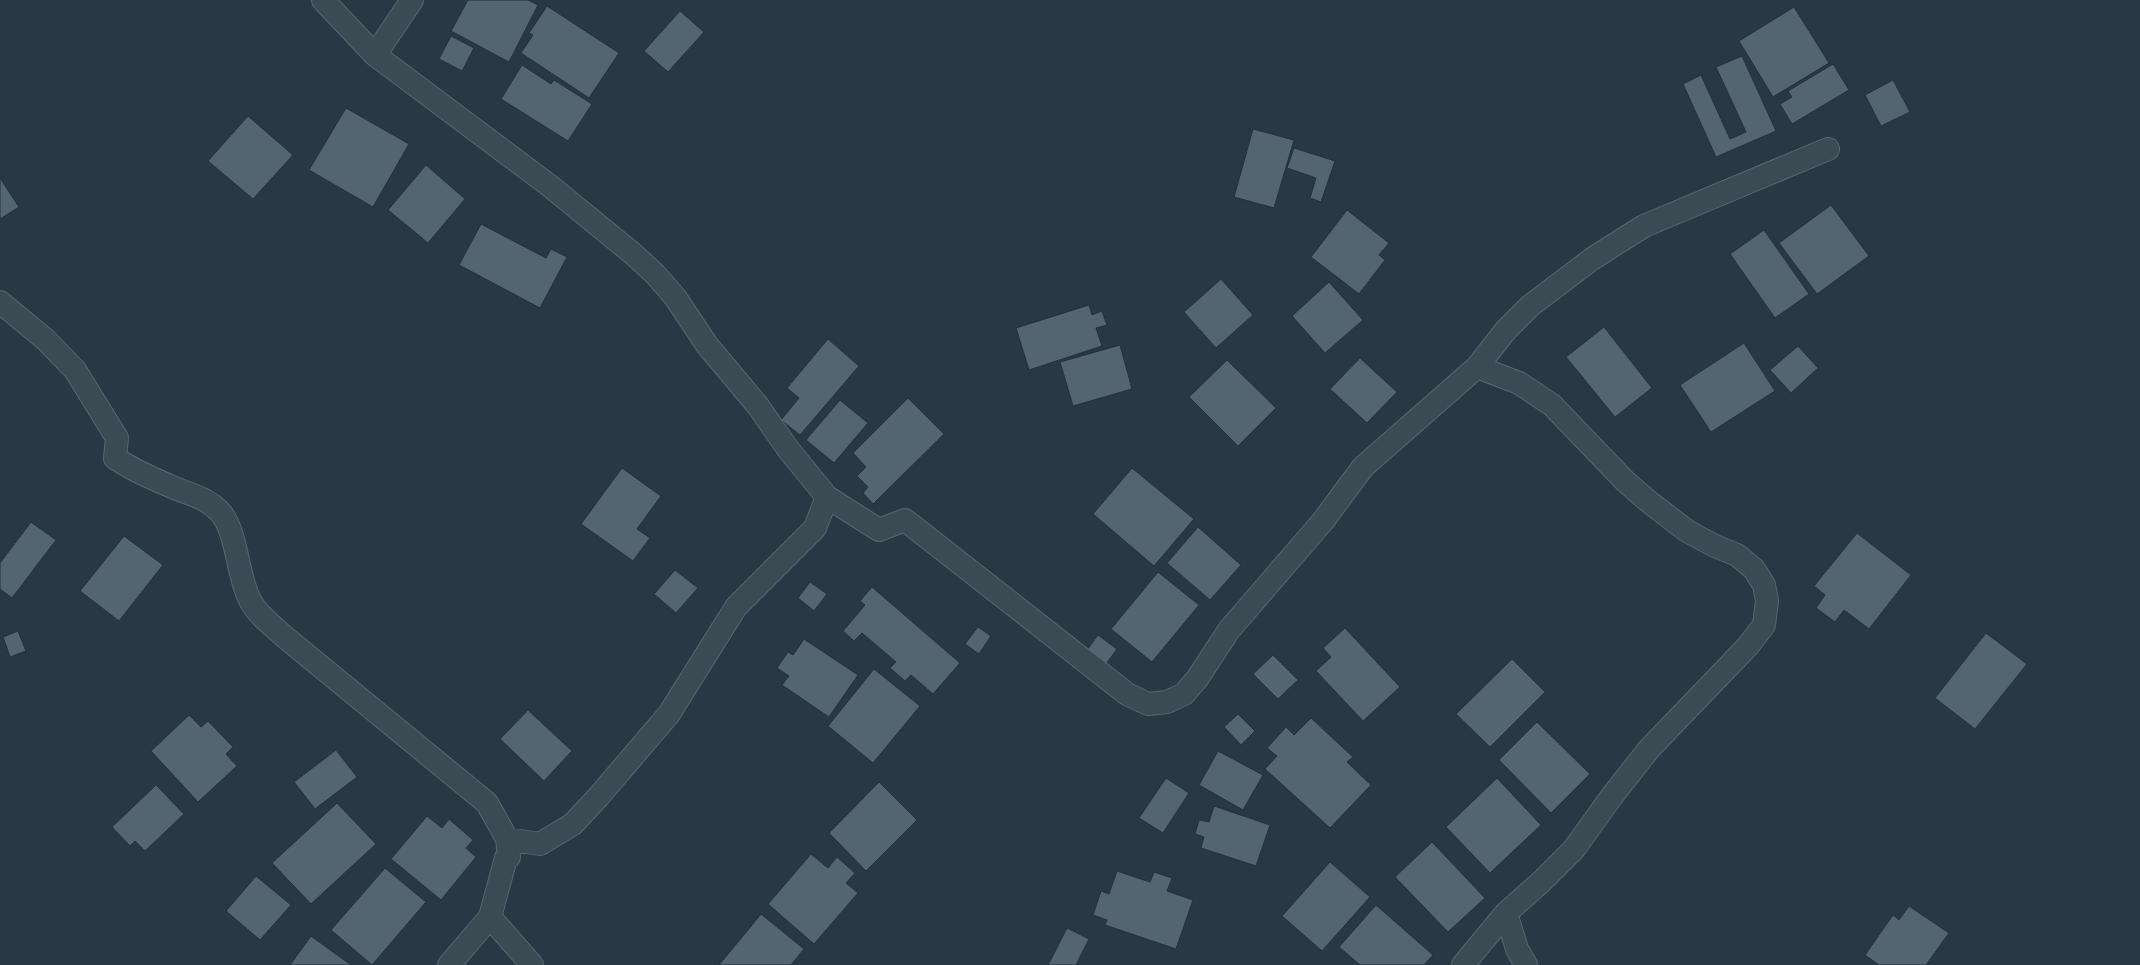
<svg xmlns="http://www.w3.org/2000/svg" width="2140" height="965" viewBox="0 0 2140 965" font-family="'Golos Text',sans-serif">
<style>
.building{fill:#536570;stroke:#23313b}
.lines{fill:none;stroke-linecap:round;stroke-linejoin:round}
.minor-casing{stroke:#5a6770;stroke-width:24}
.minor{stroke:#3c4a53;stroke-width:22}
</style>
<rect width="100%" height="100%" fill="#283844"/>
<!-- building -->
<path class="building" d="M468,0H528L538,5L509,62L451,31Z
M547,6L619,53L589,98L521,53L533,35L529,33Z
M1794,7L1829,63L1773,97L1739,41Z
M680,11L704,32L668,72L644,51Z
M451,36L474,48L462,71L439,59Z
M1742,56L1776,131L1716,157L1683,84L1701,75L1730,139L1746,132L1716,67Z
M1833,64L1849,90L1792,124L1780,104L1792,97L1788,91Z
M522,65L551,84L554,80L592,104L568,141L501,99Z
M1893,80L1910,112L1881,126L1865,95Z
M346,108L409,144L373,207L309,170Z
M248,116L293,155L253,199L208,161Z
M1253,129L1294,140L1274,208L1234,197Z
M1294,148L1335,161L1321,202L1310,198L1316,178L1287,168Z
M426,165L465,199L428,243L388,210Z
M0,178L19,207L0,219Z
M1831,205L1869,256L1817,294L1779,243Z
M1347,210L1389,243L1379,255L1385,260L1359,294L1311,257Z
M481,224L546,258L551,249L567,257L540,308L459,265Z
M1764,230L1809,294L1775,318L1730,254Z
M1221,279L1253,315L1216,348L1184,312Z
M1329,282L1363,320L1325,353L1292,316Z
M1089,305L1092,315L1102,311L1107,325L1096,328L1102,346L1029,370L1016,328Z
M1604,327L1652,388L1615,417L1566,357Z
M828,339L859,366L800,435L781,420L799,398L787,388Z
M1744,343L1775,391L1711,432L1680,385Z
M1120,345L1132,389L1073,406L1060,362Z
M1798,346L1818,368L1791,393L1770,370Z
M1360,358L1397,392L1367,423L1330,389Z
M1227,360L1276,408L1238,446L1189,397Z
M908,398L944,434L873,504L863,493L868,487L857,476L866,467L853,453Z
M840,400L868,423L834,463L806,440Z
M622,468L661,496L637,529L650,538L633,561L581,524Z
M1132,468L1194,519L1154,566L1093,514Z
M31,522L56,540L12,598L0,589V563Z
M1198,527L1241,565L1210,600L1167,563Z
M1857,533L1911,575L1869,629L1844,610L1835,622L1816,608L1825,595L1814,586Z
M124,536L163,565L119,621L80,591Z
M675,570L698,588L676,613L654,594Z
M1158,572L1199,605L1152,662L1111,629Z
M810,582L827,594L814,611L798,598Z
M872,587L960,663L933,694L911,675L905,681L890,668L896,662L862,633L854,641L843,631L865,605L860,601Z
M978,627L991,636L979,654L965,644Z
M1345,628L1400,687L1363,721L1316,671L1331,657L1323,648Z
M18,631L26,651L10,657L3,637Z
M1986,633L2027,664L1975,729L1935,698Z
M1098,635L1117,649L1106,664L1087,650Z
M804,639L858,675L829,717L782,685L789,676L777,668L788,652L793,655Z
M1273,655L1298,680L1278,699L1253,674Z
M1512,659L1545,692L1490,747L1456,714Z
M874,669L920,706L873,763L828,726Z
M528,710L572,751L544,781L500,739Z
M1238,714L1255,731L1241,745L1224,727Z
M189,715L201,727L208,721L233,747L226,754L237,766L198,802L151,751Z
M1311,718L1353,757L1347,762L1371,785L1330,828L1265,769L1277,756L1267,748L1286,727L1294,735Z
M1537,722L1590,774L1551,813L1499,760Z
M336,750L357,777L315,809L294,782Z
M1218,751L1263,775L1243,810L1199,785Z
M1166,778L1189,793L1163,833L1139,818Z
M1497,778L1541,825L1490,873L1446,827Z
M879,782L917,820L866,871L829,833Z
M156,785L184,814L145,851L135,841L130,846L112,827Z
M337,803L376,844L311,904L272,863Z
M1214,806L1270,825L1256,866L1201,848L1204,837L1195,834L1199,820L1209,822Z
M427,816L442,828L449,819L473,840L466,848L476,857L441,900L391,859Z
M1432,842L1485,898L1448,932L1395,877Z
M811,854L828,868L837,857L855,873L846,883L858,893L814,944L768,904Z
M1330,862L1370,897L1322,951L1282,916Z
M385,868L426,902L372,965L331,930Z
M1117,871L1150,882L1154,872L1172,878L1167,891L1193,900L1176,949L1105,925L1107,920L1093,915L1101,891L1109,894Z
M256,876L291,905L260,940L226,911Z
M1376,905L1433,955L1424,965H1360L1339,947Z
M1909,906L1949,933L1926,965H1879L1865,955L1893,915L1899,920Z
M761,914L804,949L791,965H719Z
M1067,928L1089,939L1076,965H1048Z
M311,936L351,965H290Z"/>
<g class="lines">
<!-- minor casing -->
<g class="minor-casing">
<path id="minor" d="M323,0L375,55L550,186L632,253L655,274L675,297L707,345L758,406L788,449L827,497L879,530L905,520L1127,694L1148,704L1167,702L1184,694L1197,679L1229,630L1323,521L1363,467L1477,367L1506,330L1530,306L1592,259L1644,226L1828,149
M375,55L412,0
M0,302L46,340L75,370L117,438L115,458C134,471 156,480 177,489C193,495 208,499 220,512C237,531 237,573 249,598C256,614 273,626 286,638L487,803L507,839L509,857L506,858L490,917L449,965
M507,839L540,844L573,824L599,796L669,714L736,607L815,528L827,497
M1506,913L1517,949L1526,965
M490,917L532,965
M1463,965L1506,913L1541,882L1574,849L1612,796L1649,749L1748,646L1764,625L1767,601L1764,585L1754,569L1737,555L1715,546L1687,531L1648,501L1625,481L1552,405L1519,383L1477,367"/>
</g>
<!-- minor -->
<use href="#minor" class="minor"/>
</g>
</svg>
